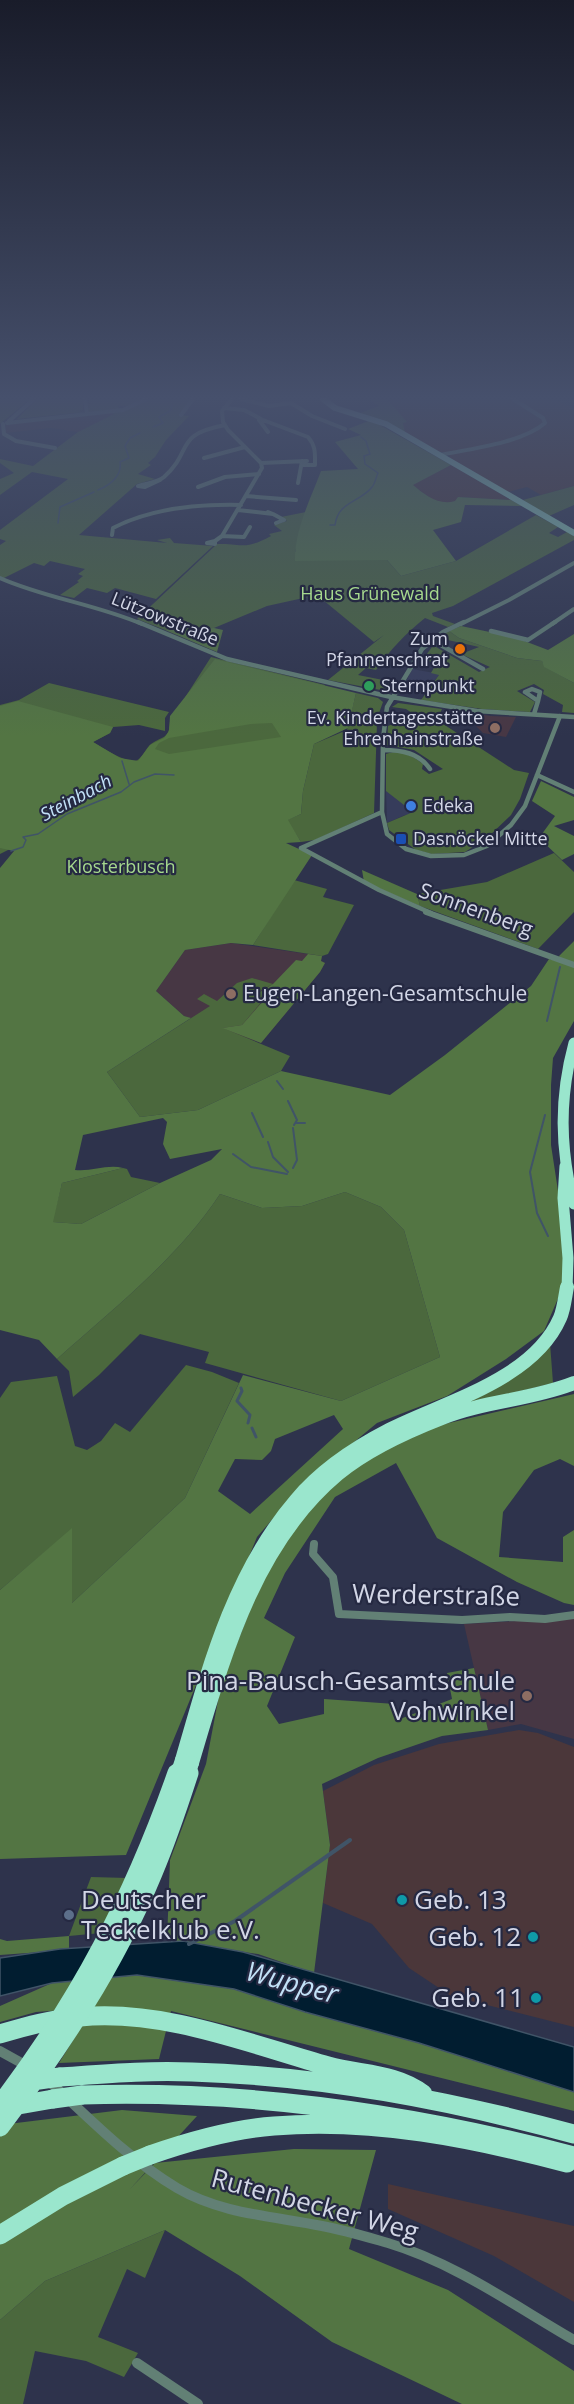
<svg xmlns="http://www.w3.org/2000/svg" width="574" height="2404" viewBox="0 0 574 2404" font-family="'Open Sans',sans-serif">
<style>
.built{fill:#363c5b}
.industrial{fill:#4b373a}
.education{fill:#473744}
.green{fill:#4b683d}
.forest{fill:#537543;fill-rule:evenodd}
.water{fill:#011d30;stroke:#405467;stroke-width:1.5}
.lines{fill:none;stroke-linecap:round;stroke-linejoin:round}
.stream-far3{stroke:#405467;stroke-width:1.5}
.stream-far2{stroke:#405467;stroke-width:2}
.stream-far1{stroke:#405467;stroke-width:3}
.stream{stroke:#405467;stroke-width:4}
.street-far4{stroke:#628075;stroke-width:4}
.street-far3{stroke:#628075;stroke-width:4.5}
.street-far2{stroke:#628075;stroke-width:6}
.street-far1{stroke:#628075;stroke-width:8}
.street{stroke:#628075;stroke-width:10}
.primary{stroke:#8ac9b4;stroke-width:6}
.highway-far2{stroke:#9ae6cd;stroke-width:11}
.highway-far1{stroke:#9ae6cd;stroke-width:14}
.highway{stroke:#9ae6cd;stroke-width:19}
.highway-bridge-far1{stroke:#9ae6cd;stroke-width:14}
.highway-bridge{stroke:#9ae6cd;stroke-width:19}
.food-dot{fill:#e8710a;stroke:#252942;stroke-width:2}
.leisure-dot{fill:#2e9e5b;stroke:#252942;stroke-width:2}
.education-dot{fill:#8d6e63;stroke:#252942;stroke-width:2}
.shop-dot{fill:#3f7fe0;stroke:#252942;stroke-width:2}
.transit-dot{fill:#1a4fb4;stroke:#252942;stroke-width:2}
.culture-dot{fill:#0f9aa8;stroke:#252942;stroke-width:2}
.service-dot{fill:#5c6f8a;stroke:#252942;stroke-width:2}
.labels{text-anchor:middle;stroke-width:4.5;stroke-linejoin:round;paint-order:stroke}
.far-park-label{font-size:18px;fill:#a6d98e;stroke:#252942}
.far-street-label{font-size:18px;fill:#d2d6e6;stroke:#252942}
.far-poi-label{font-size:18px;fill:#d2d6e6;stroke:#252942;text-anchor:start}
.far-water-label{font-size:18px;font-style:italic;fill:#c2e1f7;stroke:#252942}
.street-label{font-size:21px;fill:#d2d6e6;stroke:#252942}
.poi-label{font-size:21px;fill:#d2d6e6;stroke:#252942;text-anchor:start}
.near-street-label{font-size:26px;fill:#d2d6e6;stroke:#252942}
.near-poi-label{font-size:26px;fill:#d2d6e6;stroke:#252942;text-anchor:end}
.near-water-label{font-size:27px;font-style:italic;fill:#c2e1f7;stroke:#252942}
</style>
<rect width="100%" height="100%" fill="#2e334c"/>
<!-- built -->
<path class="built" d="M412,669L440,674L428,688L406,682Z
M402,784L446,811L405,815L387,823L386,791Z"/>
<!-- industrial -->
<path class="industrial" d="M387,399H555L574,409V486L541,495L527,487L508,492L450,458V456L445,452H440L405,433L403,423L406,422Z
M451,465L511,500L458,497L456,501L447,504L433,500L412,485Z
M519,1730L538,1733L574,1747V2027L451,1996L409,1968L372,1924L323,1903L330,1844L323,1791L374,1765L439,1744Z
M388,2184L574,2226V2302L494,2256L388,2209Z"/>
<!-- education -->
<path class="education" d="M112,412L115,414L78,432L51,428L5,433V432L6,425L11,424Z
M478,714L491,716L516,717L506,737L483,733L474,724Z
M231,943L322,956L321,961L325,963L320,972L261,1043L184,1016L156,991L185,950Z
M574,1618V1739L521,1724L488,1730L464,1624Z"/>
<!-- green -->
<path class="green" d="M0,399H30L0,424Z
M37,399H83V410L78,411L84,412L17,419Z
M90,399H145L133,406L91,404L117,405L119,409L89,412L88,404H91L88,402Z
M149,399H191L180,415L189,416L166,440L155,457L148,463L151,465L138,474L155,479L137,484L79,535L167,543L157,540L170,538L174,543L213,546L156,599L115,588L107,593L87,588L74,598L60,595L79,582L77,581L83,576L78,574L85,569L50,561L44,566L34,563L0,580V545L6,541L0,539V530L68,479L32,472L0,495V479L14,473L0,463V459L33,466L78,432L114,414L112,412L129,409Z
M369,399H387L407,422L403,423L405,433L360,413L379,406Z
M574,486V505L549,516L523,500Z
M306,512L295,552L343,558L387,560L401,576L456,561L536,515L558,527L549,533L558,537L567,532L574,536V540L453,606L432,613L433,616L455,624L448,627L425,618C405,634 391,649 376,670L366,668L358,675L393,682L386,691L328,680L384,635L374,642L317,595L267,606L214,628L165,630L137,619L217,544C244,543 243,551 271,536L269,534L282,531L274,525L287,521L281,517Z
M449,631L459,638L517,658L542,661L545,667L574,683V713L562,712L563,705L543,694L544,690L534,684L517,691L535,702L530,712L482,709L421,700L439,675L431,673L436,664L423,659L432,647H436L479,672L490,667L461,654L479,647L439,638Z
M211,657L325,685L310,732L34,837L0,854V705L19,700L49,683L169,712L165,718V731L139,725L113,727L110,733L93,742C101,747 131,767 139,759C144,755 146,748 151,744C164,735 169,740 170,721Z
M356,693L378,698L383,702L379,713L369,717L367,724L377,723L374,813L315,840L301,842L287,820L301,814L303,791L314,744L347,730Z
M398,703L442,709L437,720L514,770L529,773L520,799L511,815L487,838L465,852L432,854L416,850L389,830L387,823L413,812L386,791V754C399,749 413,756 423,764L422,769L429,774L443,769L414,750L387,745L388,726L415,715L406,709L392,707Z
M554,853L574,872V912L538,949L420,906L417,894L487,882Z
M294,880L327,889L323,897L354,905L328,954L322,956L253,945Z
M252,978L273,984L260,991L264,999L242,1025L223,1028L290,1056L281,1071L198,1110L140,1117L107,1072L210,1006L197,999L204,994L217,1001L237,983Z
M123,1168L127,1169L131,1177L160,1183L81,1224L52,1222L62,1183Z
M345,1192L381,1207L404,1230L440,1357L341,1401L205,1363L209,1352L140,1334L99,1375L73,1397L69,1371L57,1359C114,1308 178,1258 220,1194L262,1208L302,1206Z
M550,1343L553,1383L444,1410Z
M186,1365L212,1372L239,1383L185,1498L71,1604L72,1529L0,1590V1398L11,1382L57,1376L75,1446L87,1450L101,1441L115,1423L130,1432Z
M91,1877L128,1878L101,1933L69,1936Z
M165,2230L145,2278L127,2269L98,2337L138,2353L124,2377L86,2361L35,2351L23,2404H0V2320L45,2281Z"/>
<!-- forest -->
<path class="forest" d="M371,420L451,465L413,485C425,495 439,506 455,501L458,497L511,500L522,506L465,505L461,522L433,530L456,561L401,576L387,560L295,561C294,531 311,498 321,471L358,469L335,442L361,435L348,429Z
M461,626L514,637L548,650L574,634V683L544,667L542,661L517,658L459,638L449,631Z
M214,628L223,630L217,652L165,630Z
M215,659L356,693L348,728L314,744L303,791L301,814L288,820L301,842L286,843L312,855L253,945L231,943L185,950L156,991L184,1016L191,1018L107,1072L140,1117L198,1110L281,1071L390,1095L445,1055L531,986L549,959L562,962L559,956L574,941V1021L553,1058L551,1085V1145L564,1230L563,1287L544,1331L506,1359L447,1396L377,1423L301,1486L257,1537L126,1855L0,1859V1590L72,1528V1603L185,1498L243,1375L341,1401L440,1357L404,1230L381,1207L345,1192L302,1206L262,1208L220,1194C178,1258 114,1308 57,1359L39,1340L0,1330V868L14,851L0,848V706L18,701L113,727L110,733L93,742L120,758L138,761L150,745L164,738L169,731L170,716ZM272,723L281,737L169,754L155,749L159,743L169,738L251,724ZM163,1118L167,1122L163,1144L170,1159L222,1149L211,1160L160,1183L81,1224L53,1222L62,1183L123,1168C107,1164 91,1172 75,1170L83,1135ZM334,1415L343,1429L250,1514L218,1491L235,1459L262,1460L271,1451L275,1439Z
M541,781L574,797V820L554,826L574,836V854L562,860L539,838L555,816L532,801Z
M362,870L417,894L420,906L364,882Z
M308,954L322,956L321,961L325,963L320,972L261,1043L222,1028L242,1025L264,1000L260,992L273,984L296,960L302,961Z
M574,1394V1466L560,1459L534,1470L503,1512L499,1557L563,1562V1537L574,1530V1605L564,1603L517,1582L437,1538L396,1463L335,1497L285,1573L264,1618L295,1637L267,1706L279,1724L324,1714V1699L395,1704L400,1719L452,1699L447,1673L474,1668L488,1730L442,1736L378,1758L322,1784L330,1845L314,1973L258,1954L167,1941L170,1860L206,1764L221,1685L257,1592L292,1525L335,1480L419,1430Z
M69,1936V1950L0,1955V1939L7,1941Z
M137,1975L234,1989L305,2012L419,2043L574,2092V2111L171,2011L159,2059L59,2063L93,2008L36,2012L0,2022V2006L52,1983Z
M122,2110L197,2116L130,2189L155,2163L294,2149L376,2150L349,2249L448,2290L574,2371V2404H462L332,2342L240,2276L165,2230L45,2281L0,2320V2125Z"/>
<!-- water -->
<path class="water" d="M183,1941L243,1952L574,2047V2092L419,2043L305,2012L234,1989L137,1975L52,1983L0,1996V1958L60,1949Z"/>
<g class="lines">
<!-- stream-far3 -->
<path class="stream-far3" d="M153,427L163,423L159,417L170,411L172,405
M98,490C113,484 122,474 120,462L129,458L125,446L130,438L140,433
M58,523L60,507L94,492
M330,525H335C338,501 361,502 372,487C375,484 376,477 378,473L365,464L364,456L370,454L366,441L361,437
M122,761L129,784
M11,851L23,847L26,840L23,837L38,834L67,814L121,792L134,782L155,774L174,775"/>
<!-- stream-far2 -->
<path class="stream-far2" d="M547,1021L560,967
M277,1081L283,1089
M288,1101L297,1120L294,1125
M252,1113L263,1137
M545,1115L530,1172L537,1213L548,1236
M296,1123H305
M293,1128L297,1160L293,1168
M268,1142L273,1157L288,1172
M233,1154L251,1167L287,1174"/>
<!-- stream-far1 -->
<path class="stream-far1" d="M241,1388L242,1391L237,1401L250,1415L248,1423
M252,1428L256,1437"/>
<!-- stream -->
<path class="stream" d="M189,1944L235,1921L350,1840"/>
<!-- street-far4 -->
<path class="street-far4" d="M85,399L87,414
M241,399L269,406L291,403
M291,403L312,416L345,429
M224,408L244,410L261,419
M181,415L193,399
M259,420L268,432
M263,420L308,437C316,446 315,454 315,465H302
M9,421L34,399
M7,423L123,410L146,399
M3,424L4,434L16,441L55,448
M440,455C470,449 522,443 545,423L543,418L513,399
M204,458L245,447
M261,463L307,461
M160,480L145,487L138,486C146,483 157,483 164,477C194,450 173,435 225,425
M298,483L302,461
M198,487L225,477L259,474
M246,496L296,500
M238,510L273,514L268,512
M273,514L284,520L276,523
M112,535L113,528C151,508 198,504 241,505
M222,536L244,537L250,527
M215,541V544L207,543Z
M215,541L222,536L262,468L261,463L228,430L223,422L222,411L232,399
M0,578C45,598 95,604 142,624
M461,624L509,600L574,563
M552,624L574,609"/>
<!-- street-far3 -->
<path class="street-far3" d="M138,622L227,659L391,697L477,711L574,717
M464,622L443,632L422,649L387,707L383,739L382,812L387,834L406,849L431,856L464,855L487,846L511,825L525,806L560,716
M491,631L528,640L555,622
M432,640L483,669
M532,689L540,692L538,701L525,692Z
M534,714L538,701
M383,750C402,750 419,753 430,769
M537,775L574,792
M301,848L379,890L431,913
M301,848L382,812"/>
<!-- street-far2 -->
<path class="street-far2" d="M426,912L574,965"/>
<!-- street-far1 -->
<path class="street-far1" d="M314,1544L313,1554L333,1577L339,1614L462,1620L510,1617L545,1619L574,1615"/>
<!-- street -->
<path class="street" d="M0,2051L27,2066
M51,2083C91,2120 130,2160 177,2188C221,2214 273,2216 322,2226C344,2230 367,2237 388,2243C455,2263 515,2306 574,2340
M137,2363L198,2404"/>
<!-- primary -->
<path class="primary" d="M323,399L335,408L386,424L574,533"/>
<!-- highway-far2 -->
<path class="highway-far2" d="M574,1043C559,1098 560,1149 574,1204
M565,1166L563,1198L568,1258L567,1289"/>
<!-- highway-far1 -->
<path class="highway-far1" d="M182,1760C208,1670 233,1573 296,1500C321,1470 354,1448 389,1430C444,1402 533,1380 560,1318C564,1309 565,1297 567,1287
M192,1763C223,1660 252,1546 338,1474C368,1449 406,1432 442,1418C484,1401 531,1400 574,1383"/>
<!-- highway -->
<path class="highway" d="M0,2034C27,2026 52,2019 80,2017C164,2009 249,2044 328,2066C360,2075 396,2073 423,2094
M60,2077C104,2074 148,2070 192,2072C323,2076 448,2100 574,2134
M82,2095C247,2090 415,2114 574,2156
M13,2106L53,2099
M150,2155C190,2141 232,2129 274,2126C373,2118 472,2138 567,2163
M0,2235L63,2196L123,2166"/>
<!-- highway-bridge-far1 -->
<path class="highway-bridge-far1" d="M177,1775L182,1760
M188,1775L192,1763"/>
<!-- highway-bridge -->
<path class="highway-bridge" d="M32,2081L60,2077
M53,2099L82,2095
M0,2105C80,2000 133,1898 177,1773
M0,2127C60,2048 115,1965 153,1873C167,1840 178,1807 189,1773
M123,2166L150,2155"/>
</g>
<!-- sky -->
<linearGradient id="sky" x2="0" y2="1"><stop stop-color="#191c2a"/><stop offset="0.54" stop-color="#46506c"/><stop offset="1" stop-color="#46506c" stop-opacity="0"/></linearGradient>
<rect width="574" height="736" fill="url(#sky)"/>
<!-- markers -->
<circle class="food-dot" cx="460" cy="649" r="6"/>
<circle class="leisure-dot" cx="369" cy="686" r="6"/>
<g class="education-dot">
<circle cx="495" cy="728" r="6"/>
<circle cx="231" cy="994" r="6"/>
<circle cx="527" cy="1696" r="6"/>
</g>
<circle class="shop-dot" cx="411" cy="806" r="6"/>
<rect class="transit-dot" x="395" y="833" width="12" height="12" rx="3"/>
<g class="culture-dot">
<circle cx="402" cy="1900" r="6"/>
<circle cx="533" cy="1937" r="6"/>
<circle cx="536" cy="1998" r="6"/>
</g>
<circle class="service-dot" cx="69" cy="1915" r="6"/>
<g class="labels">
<!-- far-park labels -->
<g class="far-park-label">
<text x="370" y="600">Haus Grünewald</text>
<text x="121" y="873">Klosterbusch</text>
</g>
<!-- far-street labels -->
<g class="far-street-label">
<text transform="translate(165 619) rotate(22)" y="6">Lützowstraße</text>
</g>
<!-- far-poi labels -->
<g class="far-poi-label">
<text x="448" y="645" text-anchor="end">Zum<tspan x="448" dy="21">Pfannenschrat</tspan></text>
<text x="381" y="692">Sternpunkt</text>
<text x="483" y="724" text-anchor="end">Ev. Kindertagesstätte<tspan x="483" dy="21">Ehrenhainstraße</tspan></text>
<text x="423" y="812">Edeka</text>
<text x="413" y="845">Dasnöckel Mitte</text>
</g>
<!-- far-water labels -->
<g class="far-water-label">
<text transform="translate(76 798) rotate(-28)" y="6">Steinbach</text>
</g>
<!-- street labels -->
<g class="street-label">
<text transform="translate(476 910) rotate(20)" y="7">Sonnenberg</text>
</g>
<!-- poi labels -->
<g class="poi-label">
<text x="243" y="1001">Eugen-Langen-Gesamtschule</text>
</g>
<!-- near-street labels -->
<g class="near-street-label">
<text transform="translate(436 1595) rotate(1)" y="9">Werderstraße</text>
<text transform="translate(315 2205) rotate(15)" y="9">Rutenbecker Weg</text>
</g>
<!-- near-poi labels -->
<g class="near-poi-label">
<text x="515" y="1690">Pina-Bausch-Gesamtschule<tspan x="515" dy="30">Vohwinkel</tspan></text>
<text x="81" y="1909" text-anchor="start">Deutscher<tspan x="81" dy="30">Teckelklub e.V.</tspan></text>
<text x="414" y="1909" text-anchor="start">Geb. 13</text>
<text x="521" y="1946">Geb. 12</text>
<text x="524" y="2007">Geb. 11</text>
</g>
<!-- near-water labels -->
<g class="near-water-label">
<text transform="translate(292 1983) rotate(15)" y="9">Wupper</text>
</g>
</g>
</svg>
